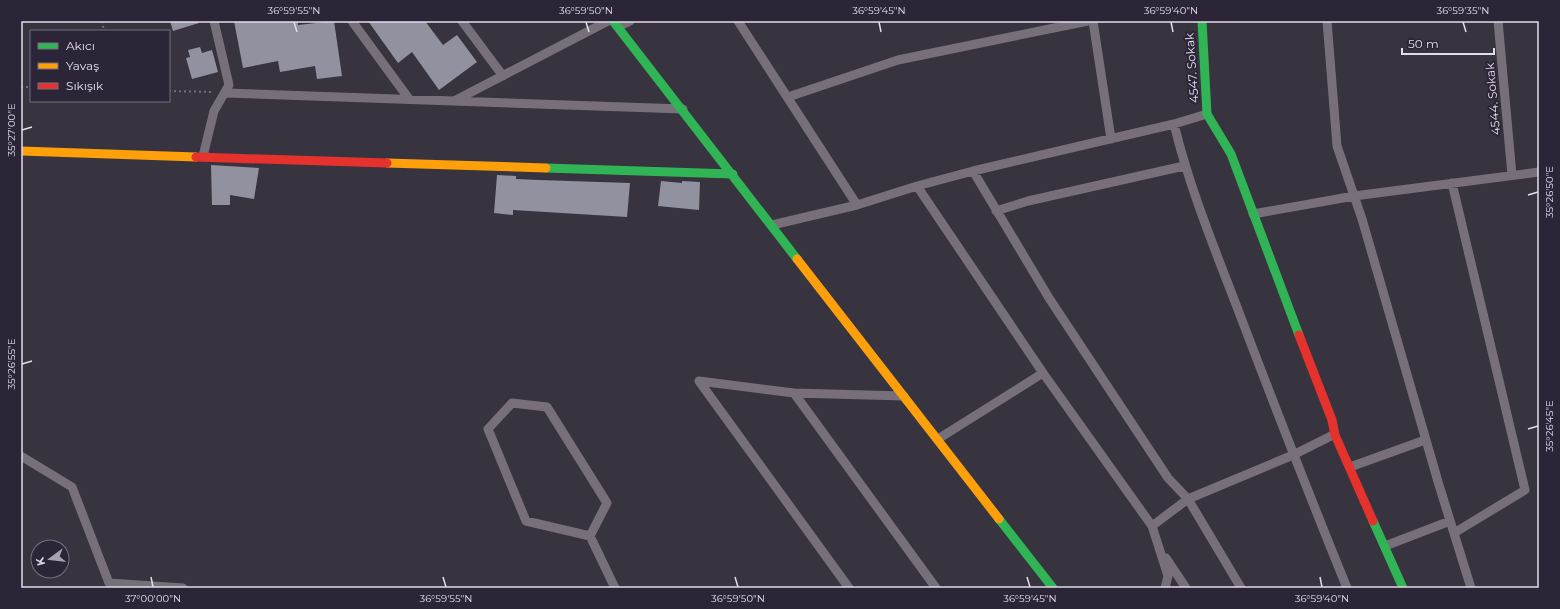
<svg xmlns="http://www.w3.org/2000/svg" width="1560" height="609" viewBox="0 0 1560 609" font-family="Montserrat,sans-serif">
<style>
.building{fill:#92919f}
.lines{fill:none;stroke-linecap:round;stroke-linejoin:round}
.path{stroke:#726d76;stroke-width:2;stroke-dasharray:2 3;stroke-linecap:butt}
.street{stroke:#77707a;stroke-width:9}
.fast{stroke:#30b455;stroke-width:9}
.slow{stroke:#ff9f0a;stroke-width:9}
.jam{stroke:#e5322d;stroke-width:9}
.ticks{fill:none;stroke:#e1ddea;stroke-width:1.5}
.labels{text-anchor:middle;stroke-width:4;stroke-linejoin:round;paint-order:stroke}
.street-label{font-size:12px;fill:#e1ddea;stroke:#2c2538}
.neatline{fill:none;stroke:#e1ddea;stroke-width:1.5}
.ticks-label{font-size:10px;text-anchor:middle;fill:#e1ddea}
</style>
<rect width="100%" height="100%" fill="#37343f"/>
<!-- building -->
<path class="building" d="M170,21H199V23L173,31Z
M234,21H298V25L334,21L342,76L317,79L315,66L280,72L278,61L243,68Z
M368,21H425L443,45L457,35L477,62L439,90L412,52L398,63Z
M200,47L202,53L212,50L218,72L192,79L186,58L190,57L188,50Z
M211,165L259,168L254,199L230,195V205H212Z
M497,175L516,176V179L539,180L630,183L627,217L513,210V215L494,213Z
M661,181L682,183V181L700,182L699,210L658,206Z"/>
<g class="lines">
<!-- path -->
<path class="path" d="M102,21L104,31
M21,87H31
M169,91L214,92"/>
<!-- street -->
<path class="street" d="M352,21L409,99
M462,21L503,76
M738,21L857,205
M1093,21L1111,139
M1327,21L1337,146L1362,219L1439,485L1471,588
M1498,21L1512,175
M618,27L630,21
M225,93L683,109
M788,97L898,60L1088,21
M456,100L608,21
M1174,124C1190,190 1216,252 1240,315C1275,407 1310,497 1347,588
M203,156L214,111L229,85L214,21
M973,171L1049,298L1168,478L1188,499L1241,588
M1452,183L1525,490L1454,533
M917,186L1043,373L1152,526L1168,576L1165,588
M996,211L1028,201L1184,166
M1253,214L1354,196L1539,172
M772,225L857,205L917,186L973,171L1174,124L1207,114
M699,381L849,588
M699,381L794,393L904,396
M794,393L936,588
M512,403L547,407L607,503L590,536L526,521L488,429Z
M938,439L1043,373
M21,456L72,487L109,583L183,588
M1350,467L1425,440
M1152,526L1188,499L1293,455L1333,435
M590,536L615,588
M1385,546L1450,521
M1166,558L1186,588"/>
<!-- fast -->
<path class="fast" d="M613,21L797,259
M1202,21L1207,114L1231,154L1299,335
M546,168L733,174
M999,519L1053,588
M1373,521L1403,588"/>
<!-- slow -->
<path class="slow" d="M21,151L196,157
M387,163L546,168
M797,259L999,519"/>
<!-- jam -->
<path class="jam" d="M196,157L387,163
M1299,335L1332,420L1335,435L1373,521"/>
</g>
<!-- ticks -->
<path class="ticks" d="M294,22L297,32M586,22L589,32M879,22L881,32M1171,22L1173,32M1463,22L1466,32M22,130L32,127M1528,195L1538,192M22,364L32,361M1528,429L1538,426M151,577L153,587M443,577L446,587M735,577L738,587M1027,577L1030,587M1320,577L1322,587"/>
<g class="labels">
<!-- street labels -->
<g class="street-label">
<text transform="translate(1192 68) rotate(-94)" y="4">4547. Sokak</text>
<text transform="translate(1493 99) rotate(-95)" y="4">4544. Sokak</text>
</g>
</g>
<!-- border -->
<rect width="1560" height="609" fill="none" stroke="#2c2538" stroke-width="44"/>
<!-- legend -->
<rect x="30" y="30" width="140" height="72" fill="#2c2538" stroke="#746f7f"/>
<rect x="38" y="43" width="20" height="6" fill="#30b455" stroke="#746f7f"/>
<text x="66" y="50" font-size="12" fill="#e1ddea">Akıcı</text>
<rect x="38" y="63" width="20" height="6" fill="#ff9f0a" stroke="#746f7f"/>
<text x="66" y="70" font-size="12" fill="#e1ddea">Yavaş</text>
<rect x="38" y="83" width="20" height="6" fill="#e5322d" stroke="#746f7f"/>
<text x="66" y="90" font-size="12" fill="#e1ddea">Sıkışık</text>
<!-- north arrow -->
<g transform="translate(50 559) rotate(255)"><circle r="19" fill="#2c2538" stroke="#746f7f"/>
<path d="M0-3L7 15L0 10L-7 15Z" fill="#a6a2ae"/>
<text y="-6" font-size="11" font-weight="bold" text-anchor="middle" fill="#e1ddea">K</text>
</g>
<!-- scale -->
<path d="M1402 48v6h92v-6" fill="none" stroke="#e1ddea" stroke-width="2"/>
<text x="1408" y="48" font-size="12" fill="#e1ddea" stroke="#2c2538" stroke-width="3" paint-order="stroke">50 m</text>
<rect x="22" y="22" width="1516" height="565" class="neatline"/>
<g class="ticks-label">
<text x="294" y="14">36°59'55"N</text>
<text x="586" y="14">36°59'50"N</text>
<text x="879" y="14">36°59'45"N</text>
<text x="1171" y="14">36°59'40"N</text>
<text x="1463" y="14">36°59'35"N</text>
<text transform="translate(11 130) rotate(-90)" y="4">35°27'00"E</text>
<text transform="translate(1549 192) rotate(-90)" y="4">35°26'50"E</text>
<text transform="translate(11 364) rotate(-90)" y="4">35°26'55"E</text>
<text transform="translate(1549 426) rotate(-90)" y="4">35°26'45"E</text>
<text x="153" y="602">37°00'00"N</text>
<text x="446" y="602">36°59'55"N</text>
<text x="738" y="602">36°59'50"N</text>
<text x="1030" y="602">36°59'45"N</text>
<text x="1322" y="602">36°59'40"N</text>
</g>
</svg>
